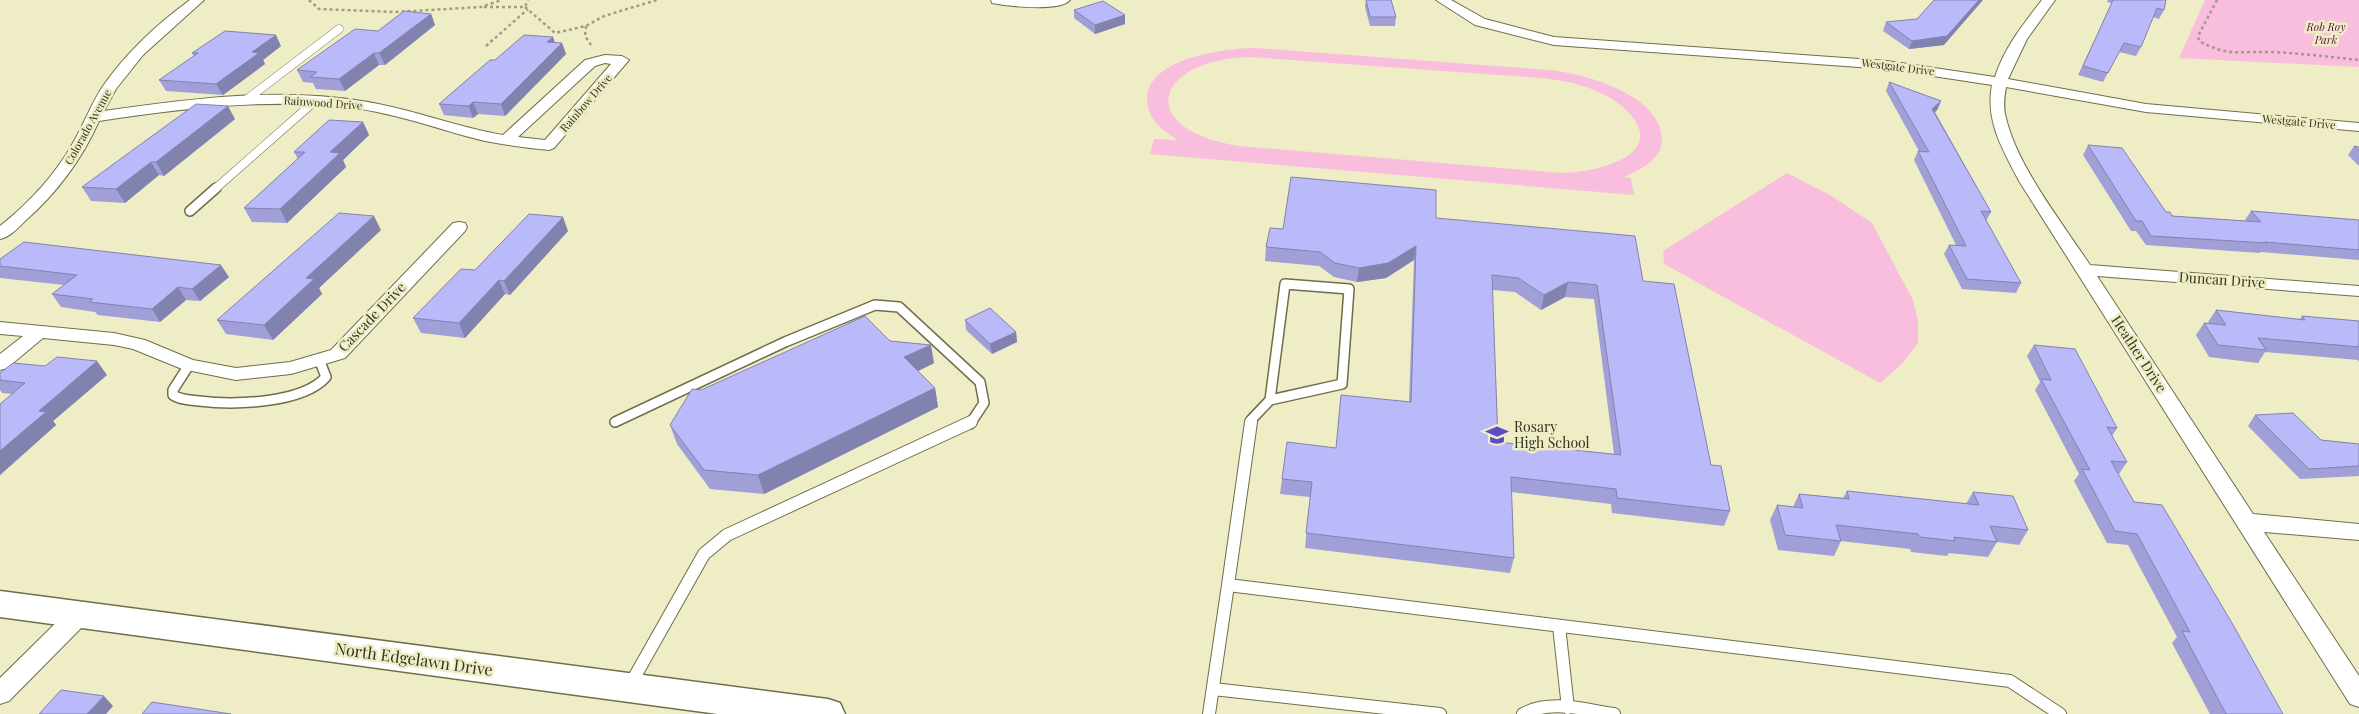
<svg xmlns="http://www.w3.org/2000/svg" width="2359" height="714" viewBox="0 0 2359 714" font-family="'Playfair Display',serif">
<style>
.green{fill:#f9bede;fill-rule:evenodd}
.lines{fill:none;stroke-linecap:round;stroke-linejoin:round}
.lane-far2-casing{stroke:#706e4a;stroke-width:9}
.lane-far1-casing{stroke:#706e4a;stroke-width:12}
.lane-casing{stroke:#706e4a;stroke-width:14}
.street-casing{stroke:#706e4a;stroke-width:2}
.secondary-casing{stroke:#706e4a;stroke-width:3}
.path{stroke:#a09e81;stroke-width:2.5;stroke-dasharray:3 3;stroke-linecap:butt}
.lane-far2{stroke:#fff;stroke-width:8}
.lane-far1{stroke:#fff;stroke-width:9}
.lane{stroke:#fff;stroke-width:12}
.street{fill:#fff;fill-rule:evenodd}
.secondary{fill:#fff;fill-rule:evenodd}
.wall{fill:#a09fd7;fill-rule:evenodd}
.shaded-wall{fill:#8282af}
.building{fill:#bab9fa;stroke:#8282af;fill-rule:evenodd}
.labels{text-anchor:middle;stroke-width:5;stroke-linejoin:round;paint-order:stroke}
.far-park-label{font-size:11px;font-style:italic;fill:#5b1342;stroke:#efedc5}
.far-street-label{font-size:11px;fill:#333223;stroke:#efedc5}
.street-label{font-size:14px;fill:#333223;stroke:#efedc5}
.poi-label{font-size:14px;fill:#333223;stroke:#efedc5;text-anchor:start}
.near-street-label{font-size:16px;fill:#333223;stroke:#efedc5}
</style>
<rect width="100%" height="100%" fill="#efedc5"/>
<!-- green -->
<path class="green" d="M2205,0H2359V67L2179,58Z
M1256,48L1548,70C1583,73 1661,94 1662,139C1662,160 1640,170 1623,177L1631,178L1634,195L1150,154L1154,139L1178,140C1163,131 1148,120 1147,100C1146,58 1226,48 1256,48ZM1251,57L1541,78C1571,81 1606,89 1628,112C1670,156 1593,173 1563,173L1239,146C1133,129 1154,59 1251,57Z
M1787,173L1830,195L1872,223L1913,300L1918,321V343L1902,364L1880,383L1664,264L1663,251Z"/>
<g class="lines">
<!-- lane-far2 casing -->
<g class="lane-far2-casing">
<path id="lane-far2" d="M246,100L339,29
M215,189L315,101"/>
</g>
<!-- lane-far1 casing -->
<g class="lane-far1-casing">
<path id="lane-far1" d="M190,211L216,188
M1285,284L1349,289L1342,384L1270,400Z
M189,365L173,390V395C180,400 191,400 199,401C233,405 302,404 326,377L319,359
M615,422L785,342L875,305L899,307L980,382L984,403L970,424
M1251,424V420L1270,400"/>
</g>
<!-- lane casing -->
<g class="lane-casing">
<path id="lane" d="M1228,585L1251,422
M1559,626L1568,708
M630,685L704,554L727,535L971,422
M1213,689L1440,714
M1209,714L1228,585L2010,681L2060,714
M1523,714C1551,699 1585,710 1614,714"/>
</g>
<!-- street casing -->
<g class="street-casing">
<path id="street" d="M190,0H204L143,55L116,89L104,111C189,99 276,87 362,101C410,108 455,127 503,135L585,60L605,55L622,56L629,60L554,148L549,150C528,148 506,145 485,141C443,131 403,115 360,109C273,97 186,108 99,121C82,159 57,193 25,221C18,228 10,237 0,239V226C29,203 55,175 73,143C84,124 91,104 103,86C127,52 157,24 190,0ZM605,63L611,64L545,140L518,137L595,66Z
M991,0H1070C1060,12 1007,6 992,3Z
M1436,0H1451L1485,19L1554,37L1887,61L1995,77C2004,48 2024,23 2042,0H2055L2027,39L2008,79L2146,104L2359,123V131L2146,112L2006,87C2004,98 2003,108 2006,118C2017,166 2063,224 2090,265L2359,286V296L2097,276L2253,514L2359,524V540L2264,532L2359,676V707L2350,704L2019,181C2003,150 1985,121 1992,85L1887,69L1554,45L1475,25Z
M459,222L465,223L467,227L465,231L345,358L291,374L236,380L182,369L133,349L114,345L43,338L7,368L0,370V354L23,336L0,334V322L114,333L145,340L193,360L236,368L290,362L331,350L453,223Z
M79,606L87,608L91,615L87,622L9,701L0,704V678L71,608Z"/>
</g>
<!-- secondary casing -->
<g class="secondary-casing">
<path id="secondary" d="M0,591L828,699L840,703L845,714H718L0,617Z"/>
</g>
<!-- path -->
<path class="path" d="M309,0L319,9L395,12L481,7L502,0
M2217,0L2198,36L2199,41C2228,57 2240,51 2270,52C2300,53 2330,57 2359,60
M484,7H525L528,0
M525,7L555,33L586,26L604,16L657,0
M586,26L585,36L591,45
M486,46L528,9"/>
<!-- lane-far2 -->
<use href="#lane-far2" class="lane-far2"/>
<!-- lane-far1 -->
<use href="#lane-far1" class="lane-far1"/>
<!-- lane -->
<use href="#lane" class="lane"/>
<!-- street -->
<use href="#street" class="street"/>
<!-- secondary -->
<use href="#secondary" class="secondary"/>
</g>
<!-- wall -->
<path class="wall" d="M1366,0H1391L1396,17L1395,26H1370L1365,7Z
M2108,0H2166L2164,10L2159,19L2153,17L2141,47L2136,56L2119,52L2103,82L2078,75L2112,3L2107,2Z
M1074,10L1125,15V24L1095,34L1074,18Z
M431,14L435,25L385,65H379L345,91L316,89L313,83L303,82L297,70L378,31Z
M1886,22L1944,45L1909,49L1883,31Z
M555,43H562L566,54L505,116L478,114L473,118L444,115L439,104L495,60Z
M281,46L263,60L265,64L223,95L166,91L159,80L194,56L192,53Z
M1889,82L1941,101L1937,110L1935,112L1991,212L1986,221L2021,283L2016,293L1962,289L1944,254L1949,245H1956L1914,160L1918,151H1919L1886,91Z
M235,119L164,176L159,175L125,203L91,201L82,187Z
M363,122L369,135L343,160L346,167L287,223L252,222L244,208L298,159L294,152Z
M2088,145L2166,212L2172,216L2245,221V220L2251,211L2359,220V260L2261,252L2260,253L2146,245L2136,231H2131L2083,155Z
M2354,146L2359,147V166L2348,155Z
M1436,218L1643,281L1711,465L1730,511L1724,526L1612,513L1611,504L1511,492L1514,558L1510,573L1305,548L1310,497L1280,494L1282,479L1336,448L1409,402L1414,260L1386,278L1357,282L1334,277L1319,266L1265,261L1266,247L1283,229ZM1492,290L1515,292L1541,310L1565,297L1594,299L1614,454L1498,442Z
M381,230L319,288L322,294L273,340L226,334L217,320Z
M568,231L510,295L505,294L465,338L421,333L413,318L475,270Z
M0,259L229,277L200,301L186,300L160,322L98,315L95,312L61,307L52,294L64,285L0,278Z
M2216,310L2300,319L2302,316L2359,321V362L2358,360L2265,352L2258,363L2209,357L2196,335L2204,323H2209L2208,322Z
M965,320L1016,332L1017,342L992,354L966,330Z
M890,341L934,363L918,371L935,388L938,407L764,494L710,489L677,444L670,425Z
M2034,345L2117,428L2112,436L2127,462L2119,474H2118L2134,502L2283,714H2210L2172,643L2177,637L2128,545L2107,543L2074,481L2079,474L2035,390L2040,382L2027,356Z
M0,373L107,375L53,421L56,425L0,475V404L12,394L2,393L0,390Z
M2255,415L2321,440L2359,444V476L2300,479L2248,426Z
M1847,491L1966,504L1973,492L2028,530L2019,545L1997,542L1988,557L1949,553L1947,556L1911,552L1910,549L1841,541L1834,556L1778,550L1770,520L1777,505L1793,507L1799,494L1843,498Z"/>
<!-- shaded-wall -->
<path class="shaded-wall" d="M1979,0H1983L1944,45L1909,49L1912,41Z
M431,14L435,25L385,65L379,53Z
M1125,15V24L1095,34V25Z
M276,35L281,46L263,60L265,64L223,95L216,84L252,52Z
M553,37L557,48L547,42Z
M562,43L566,54L505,116L501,104Z
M374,53L379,65L345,91L339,79Z
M1941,101L1937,110L1928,118L1932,109Z
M473,102L478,114L473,118L469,106Z
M228,106L235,119L164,176L156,162Z
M363,122L369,135L343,160L346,167L287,223L280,209L330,152Z
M151,162L159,175L125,203L116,189Z
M374,216L381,230L319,288L322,294L273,340L264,325L306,278Z
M563,217L568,231L510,295L504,281Z
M1416,246L1414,260L1386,278L1357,282L1359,268Z
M221,265L229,277L200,301L192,289Z
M499,280L505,294L465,338L459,323Z
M1568,282L1565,297L1541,310L1544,295Z
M178,287L186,300L160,322L152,309Z
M1016,332L1017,342L992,354L990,344Z
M931,345L934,363L908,376L904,357Z
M97,361L107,375L53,421L56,425L0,475V451L39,411Z
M935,388L938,407L764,494L758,475Z
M104,696L113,706L106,714H87Z"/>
<!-- building -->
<path class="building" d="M1366,0H1391L1396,17H1370Z
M1934,0H1979L1947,36L1912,41L1886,22L1917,19Z
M2113,0H2166L2164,10L2157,8L2141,47L2124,43L2108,73L2083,66Z
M1103,1L1125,15L1095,25L1074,10Z
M404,11L431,14L379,53H374L339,79L310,77L317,72L297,70L355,29L378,31Z
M225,31L276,35L252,52L259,53L216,84L159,80L198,53H192Z
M524,35L553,37L547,42L562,43L501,104L473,102L469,106L439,104L490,60H495Z
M1889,82L1941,101L1932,109L1991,212L1981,211L2021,283L1967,279L1949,245L1966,246L1918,151L1929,152Z
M196,104L228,106L156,162H151L116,189L82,187Z
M329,120L363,122L330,152L340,153L280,209L244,208L305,152H294Z
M2088,145L2122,148L2166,212H2170L2172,216L2261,222L2251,211L2359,220V250L2265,242L2267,243L2151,236L2142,221H2136Z
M2354,146L2359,147V151Z
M1291,177L1436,190V218L1635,236L1643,281L1674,284L1711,465L1721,466L1730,511L1617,498L1616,489L1511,477L1514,558L1306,533L1312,482L1282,479L1287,442L1336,448L1341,395L1411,402L1416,246L1388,263L1359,268L1335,263L1320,252L1266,247L1270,228L1283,229ZM1492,275L1518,278L1544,295L1568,282L1597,285L1621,455L1498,442Z
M339,213L374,216L306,278L314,279L264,325L217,320Z
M529,214L563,217L504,281L499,280L459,323L413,318L461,269L475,270Z
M24,242L221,265L192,289L178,287L152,309L89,302L93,299L52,294L77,275L0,266V259Z
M990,308L1016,332L990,344L965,320Z
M2216,310L2305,320L2302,316L2359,321V347L2258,338L2266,350L2218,345L2204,323L2226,325Z
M865,316L890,341L931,345L904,357L935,388L758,475L704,470L670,425L692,389L701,390Z
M2034,345L2075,349L2117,428L2107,427L2127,462L2111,461L2134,502L2162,505L2232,623L2283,714H2226L2182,631L2190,632L2137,534L2115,531L2082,469L2090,470L2041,379L2051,380Z
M57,357L97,361L39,411L46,412L0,451V404L25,383L0,380V373L13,363L45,366Z
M2293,413L2321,440L2359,444V466L2309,469L2255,415Z
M1847,491L1979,505L1973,492L2013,496L2028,530L1990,526L1997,542L1954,537L1955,541L1920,537L1918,534L1836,525L1841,541L1785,535L1777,505L1803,508L1799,494L1849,499Z
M61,690L104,696L87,714H39Z
M152,702L231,714H142Z"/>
<!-- icons -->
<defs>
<g id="school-bare" transform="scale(1.725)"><path d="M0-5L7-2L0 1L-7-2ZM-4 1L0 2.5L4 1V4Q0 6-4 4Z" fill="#5e4cc4" stroke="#efedc5" stroke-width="2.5" paint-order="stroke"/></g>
</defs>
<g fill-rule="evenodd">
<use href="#school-bare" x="1497" y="435"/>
</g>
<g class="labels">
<!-- far-park labels -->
<g class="far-park-label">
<text x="2326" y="31">Rob Roy<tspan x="2326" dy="13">Park</tspan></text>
</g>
<!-- far-street labels -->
<g class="far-street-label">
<text transform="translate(1898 67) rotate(7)" y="4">Westgate Drive</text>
<text transform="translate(323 103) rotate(4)" y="4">Rainwood Drive</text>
<text transform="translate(586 103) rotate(-49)" y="4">Rainbow Drive</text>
<text transform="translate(2299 122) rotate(5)" y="4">Westgate Drive</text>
<text transform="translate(88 127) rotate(-61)" y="4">Colorado Avenue</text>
</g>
<!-- street labels -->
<g class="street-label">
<text transform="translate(2222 280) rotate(4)" y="5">Duncan Drive</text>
<text transform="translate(372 317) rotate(-46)" y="5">Cascade Drive</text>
<text transform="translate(2139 354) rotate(57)" y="5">Heather Drive</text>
</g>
<!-- poi labels -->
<g class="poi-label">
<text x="1514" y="432">Rosary<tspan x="1514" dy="16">High School</tspan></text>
</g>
<!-- near-street labels -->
<g class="near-street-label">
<text transform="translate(414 659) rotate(8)" y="6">North Edgelawn Drive</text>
</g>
</g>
</svg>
